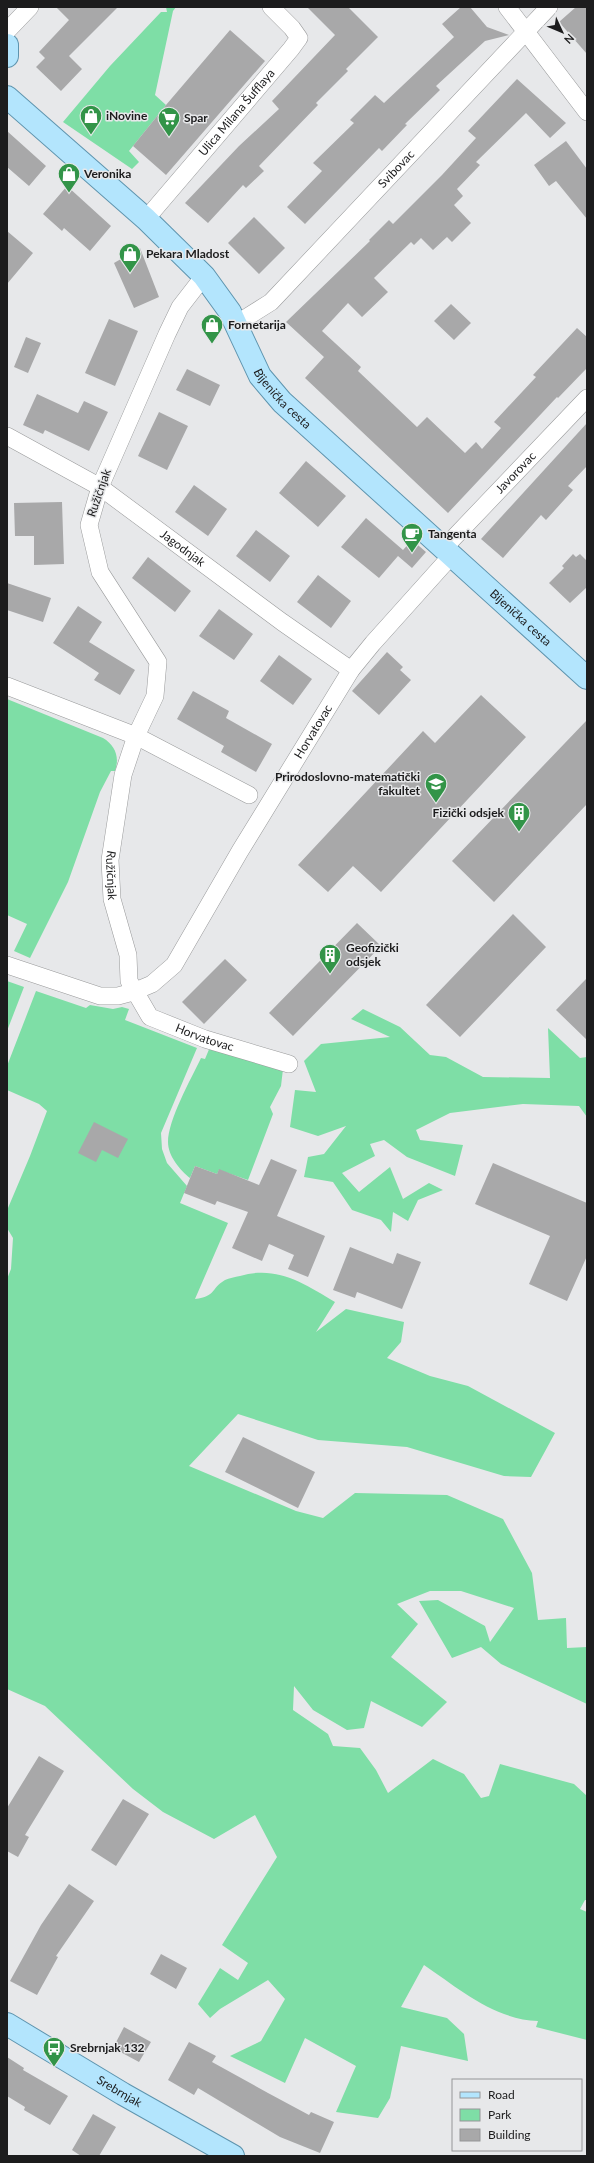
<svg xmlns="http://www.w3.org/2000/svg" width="594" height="2163" viewBox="0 0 594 2163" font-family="Lato,sans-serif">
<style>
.green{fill:#7edea6}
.building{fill:#a8a8a9}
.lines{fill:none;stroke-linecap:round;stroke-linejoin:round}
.minor-casing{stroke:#999a9b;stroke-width:18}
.major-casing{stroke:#5e94ae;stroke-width:24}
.minor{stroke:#fff;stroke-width:17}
.major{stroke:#b3e5fd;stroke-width:22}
.labels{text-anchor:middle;stroke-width:3;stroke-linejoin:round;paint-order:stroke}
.street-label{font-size:12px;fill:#1c1c1d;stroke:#e7e8ea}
.poi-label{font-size:12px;font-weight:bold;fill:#1c1c1d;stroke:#e7e8ea;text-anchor:start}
</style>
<rect width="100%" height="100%" fill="#e7e8ea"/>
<!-- green -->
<path class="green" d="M166,7H176L173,11L155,95L166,105L129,151L139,162L132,169L63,122L110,66L161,12H167Z
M7,699L103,738C115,745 120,757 115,771H111L100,792L68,882L30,958L14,951L27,924L7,915Z
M7,981L24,987L7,1031Z
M36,991L86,1008L90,1005L113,1009L122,1007L129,1009L125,1020L197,1048L161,1133L162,1149L167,1163L187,1186L180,1203L228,1223L195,1299C217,1296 210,1289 225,1280C229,1278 235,1277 240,1276C276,1265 304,1283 335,1302L316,1332L346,1309L404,1322L401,1342L387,1358L430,1376L468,1386L555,1433L531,1477L504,1476L407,1447L318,1440L238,1414L189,1466L296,1511L323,1518L355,1493L447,1495L503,1519L532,1573L538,1620L566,1618L567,1648L587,1647V1704L501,1664L481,1647L452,1658L419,1601L438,1600L485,1626L490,1642L514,1608L461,1591H430L397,1604L418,1624L391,1657L447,1702L422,1727L371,1701L364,1728L347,1730L313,1710L294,1686L293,1710L328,1734L333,1746L360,1748L376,1770L388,1793L433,1759L464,1774L481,1798L489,1796L500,1764L574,1784L587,1796V1900H585L580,1909L587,1912V2040L536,2027L538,2021C495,2020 458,1988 424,1965L401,2007L447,2018L464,2034L468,2061L401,2046L390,2098L378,2118L336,2112L356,2066L305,2038L285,2083L230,2056L261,2041L285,1999L268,1980L220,2009L210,2018L198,2004L220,1968L238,1980L248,1963L222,1945L277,1857L255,1815L214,1839L163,1812L133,1789L45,1706L7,1689V1279L11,1269L13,1238L7,1228L8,1208L30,1156L47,1111L39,1104L7,1090V1066Z
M363,1009L400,1027L430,1055L446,1057L483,1077L550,1078L548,1028L580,1058L587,1057V1117L579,1106L523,1104L450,1113L416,1130L420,1140L463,1145L455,1176L407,1157L384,1140L370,1144L375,1156L342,1173L359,1192L390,1167L403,1199L429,1183L443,1190L418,1200L408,1221L393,1212L391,1232L381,1220L352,1210L333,1182L304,1177L308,1157L324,1154L346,1126L318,1136L290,1127L295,1090L316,1092L304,1061L321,1044L390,1037L351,1019Z
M210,1047L283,1069L281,1086L270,1107L273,1114L248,1180L219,1170L217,1174L195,1166L190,1178C180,1170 168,1156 168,1142C168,1120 191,1079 201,1058L205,1059Z"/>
<!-- building -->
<path class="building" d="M56,7H118L69,56L82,69L61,91L36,67L45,58L39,52L69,20Z
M307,7H348L378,37L346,69L348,71L316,103L318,105L259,166L264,171L246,188L243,185L208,223L185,203L239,146L279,109L272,101L335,35Z
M461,7H470L487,27L509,35L485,41L436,86L440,90L405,124L407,125L382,151L379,148L305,224L287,207L322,171L313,163L354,123L350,120L375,95L384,103L454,37L442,24Z
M576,7H587V54L559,22Z
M230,30L265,61L166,175L133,146L166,105Z
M517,79L566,123L550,138L526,113L476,162L480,165L457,189L463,196L454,205L471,223L452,242L447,237L433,250L421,238L414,245L411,242L374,278L388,292L362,317L348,303L322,331L361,367L358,371L417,427L427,417L465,453L476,442L482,449L501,428L494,422L536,377L533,375L577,328L587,337V368L558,398L557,397L448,513L305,378L324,357L286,322L370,241L369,240L389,220L393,224L442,175L476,138L468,131Z
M7,131L46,166L29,186L7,167Z
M566,141L587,169V219L556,181L549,186L534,165Z
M67,186L111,226L90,251L64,228L62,231L43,214Z
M254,217L285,248L259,274L228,243Z
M7,231L33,253L7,284Z
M140,248L159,297L134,308L114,263Z
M451,304L471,323L454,340L434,321Z
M109,319L138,331L115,386L85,373Z
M26,337L41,343L28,373L14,367Z
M187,369L220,385L210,406L176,390Z
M37,394L78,413L84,401L108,412L89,451L45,430L43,434L23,425Z
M159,412L188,426L167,470L138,456Z
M587,423V466L568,486L573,490L546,520L541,515L503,558L481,539Z
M306,461L346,496L318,527L279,493Z
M194,485L227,509L208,536L175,512Z
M62,502L64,564L34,565V536H15L14,503Z
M366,518L403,550L412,540L426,552L412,568L398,556L379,578L341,547Z
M256,530L290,556L270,582L236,556Z
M573,554L576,557L580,554L587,561V587L570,603L549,583L564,568L562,566Z
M148,557L191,591L175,612L132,578Z
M318,575L351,601L331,628L297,602Z
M7,583L51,598L43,622L7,610Z
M78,606L102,622L89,642L135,670L120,695L94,680L99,673L53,643Z
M219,609L253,634L234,660L199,636Z
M387,652L403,667L400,670L411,680L379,715L352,691Z
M279,655L312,679L293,705L260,681Z
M193,691L229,711L226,718L272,744L256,772L221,752L224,746L177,719Z
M481,695L526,737L381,892L353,866L328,892L298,865L423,731L435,743Z
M587,720V804L494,902L452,861Z
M513,914L546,947L460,1037L426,1005Z
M357,923L381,946L293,1036L269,1013Z
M225,959L247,980L204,1024L182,1002Z
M587,978V1040L556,1010Z
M94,1122L128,1139L118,1158L102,1150L96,1162L78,1153Z
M271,1159L297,1170L277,1216L325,1236L308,1277L288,1269L294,1255L269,1244L262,1261L232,1248L248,1212L217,1201L215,1205L184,1193L195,1166L217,1174L219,1169L259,1185Z
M493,1163L587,1203V1256L567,1301L529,1284L550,1236L475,1204Z
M350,1247L393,1264L397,1253L421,1262L402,1309L357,1292L355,1298L333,1290Z
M243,1437L315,1472L298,1508L225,1472Z
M39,1756L64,1771L25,1835L29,1837L18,1857L7,1851V1808Z
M123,1799L149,1814L116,1866L91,1850Z
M69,1884L94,1901L56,1956L58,1957L37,1995L10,1981L41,1925Z
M161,1954L187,1968L176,1989L150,1974Z
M124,2027L151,2042L139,2062L113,2048Z
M189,2042L216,2056L212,2062L268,2093L309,2115L311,2112L334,2122L320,2153L280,2137L198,2088L194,2095L168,2080Z
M7,2057L24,2068L23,2070L68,2096L50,2125L24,2110L25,2107L7,2096Z
M93,2114L116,2127L99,2156H81L72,2150Z"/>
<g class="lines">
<!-- minor casing -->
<g class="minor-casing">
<g id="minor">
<path d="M507,7L587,112"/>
<path d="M7,31L30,7"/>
<path id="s1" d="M146,219L291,49L299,38L292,28L271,7"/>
<path id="s2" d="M204,276L180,307L167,334L100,487L89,525L100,572L158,662L155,696L136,736L123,775L110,860L112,899L128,955L129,981L150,1017L205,1039L289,1064"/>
<path id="s3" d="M236,324L271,302L549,7"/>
<path id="s4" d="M7,436L100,487L282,622L351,670"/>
<path id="s5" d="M444,548L587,398"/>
<path d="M7,686L136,736L249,795"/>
<path id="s6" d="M7,965L100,996H118L133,992L152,984L174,965L240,851L351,670L373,643L452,555"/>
</g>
</g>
<!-- major casing -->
<g class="major-casing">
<g id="major">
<path d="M7,45V56"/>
<path id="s7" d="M7,97L146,219L204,276L230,312L260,376L282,402L587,678"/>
<path id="s8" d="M7,2024L123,2094L233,2156"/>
</g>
</g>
<!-- minor -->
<use href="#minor" class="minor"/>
<!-- major -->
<use href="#major" class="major"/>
</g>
<!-- icons -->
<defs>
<g id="shop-pin" transform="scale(1.15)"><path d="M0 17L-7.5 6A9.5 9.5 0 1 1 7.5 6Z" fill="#329448" stroke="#e7e8ea"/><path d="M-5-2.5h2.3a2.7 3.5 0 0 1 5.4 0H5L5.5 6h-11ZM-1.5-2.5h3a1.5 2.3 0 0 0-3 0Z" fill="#fff"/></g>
<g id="supermarket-pin" transform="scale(1.15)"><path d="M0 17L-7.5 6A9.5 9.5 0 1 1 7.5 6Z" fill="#329448" stroke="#e7e8ea"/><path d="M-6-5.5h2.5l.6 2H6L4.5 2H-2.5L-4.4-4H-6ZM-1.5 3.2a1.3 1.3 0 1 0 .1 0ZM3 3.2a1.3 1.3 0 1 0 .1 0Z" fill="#fff"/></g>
<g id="cafe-pin" transform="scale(1.15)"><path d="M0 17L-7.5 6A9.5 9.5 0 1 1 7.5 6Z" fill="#329448" stroke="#e7e8ea"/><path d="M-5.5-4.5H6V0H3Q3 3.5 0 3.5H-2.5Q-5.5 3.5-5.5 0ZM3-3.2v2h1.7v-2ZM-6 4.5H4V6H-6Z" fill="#fff"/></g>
<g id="university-pin" transform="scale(1.15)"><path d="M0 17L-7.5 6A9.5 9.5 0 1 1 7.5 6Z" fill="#329448" stroke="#e7e8ea"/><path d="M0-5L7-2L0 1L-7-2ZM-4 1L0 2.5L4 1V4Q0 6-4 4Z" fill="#fff"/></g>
<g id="building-pin" transform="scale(1.15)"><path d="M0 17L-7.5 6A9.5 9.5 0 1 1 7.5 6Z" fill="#329448" stroke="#e7e8ea"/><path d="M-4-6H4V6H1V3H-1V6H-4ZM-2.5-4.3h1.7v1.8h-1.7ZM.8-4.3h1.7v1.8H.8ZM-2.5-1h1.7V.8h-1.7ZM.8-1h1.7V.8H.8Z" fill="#fff"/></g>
<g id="bus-pin" transform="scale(1.15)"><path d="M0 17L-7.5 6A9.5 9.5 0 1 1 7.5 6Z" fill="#329448" stroke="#e7e8ea"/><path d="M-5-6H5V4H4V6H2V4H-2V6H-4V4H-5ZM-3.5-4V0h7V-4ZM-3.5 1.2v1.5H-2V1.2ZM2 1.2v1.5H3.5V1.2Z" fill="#fff"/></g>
</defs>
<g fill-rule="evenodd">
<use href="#shop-pin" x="91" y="116"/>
<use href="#supermarket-pin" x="169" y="118"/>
<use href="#shop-pin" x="69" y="174"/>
<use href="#shop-pin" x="130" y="254"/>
<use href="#shop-pin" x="212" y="325"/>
<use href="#cafe-pin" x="412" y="534"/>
<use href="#university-pin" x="436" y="784"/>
<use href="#building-pin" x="519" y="813"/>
<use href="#building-pin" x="330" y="955"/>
<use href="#bus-pin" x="54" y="2048"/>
</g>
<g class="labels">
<!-- street labels -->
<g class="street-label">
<text dy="4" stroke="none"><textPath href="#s1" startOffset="140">Ulica Milana Šufflaya</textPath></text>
<text dy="4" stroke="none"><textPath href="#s3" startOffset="224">Svibovac</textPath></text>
<text dy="4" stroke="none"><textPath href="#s7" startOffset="413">Bijenička cesta</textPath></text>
<text dy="4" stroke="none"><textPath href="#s5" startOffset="104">Javorovac</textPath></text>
<text transform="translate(99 493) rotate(-71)" y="4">Ružičnjak</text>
<text dy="4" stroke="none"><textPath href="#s4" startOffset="209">Jagodnjak</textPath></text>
<text dy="4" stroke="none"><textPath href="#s7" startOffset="737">Bijenička cesta</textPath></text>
<text dy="4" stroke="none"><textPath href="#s6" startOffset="453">Horvatovac</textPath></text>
<text dy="4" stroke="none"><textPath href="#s2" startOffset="652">Ružičnjak</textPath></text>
<text dy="4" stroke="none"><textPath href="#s2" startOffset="860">Horvatovac</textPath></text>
<text dy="4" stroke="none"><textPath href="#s8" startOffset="131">Srebrnjak</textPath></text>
</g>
<!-- poi labels -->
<g class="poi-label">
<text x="106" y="120">iNovine</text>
<text x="184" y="122">Spar</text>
<text x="84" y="178">Veronika</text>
<text x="146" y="258">Pekara Mladost</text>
<text x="228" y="329">Fornetarija</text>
<text x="428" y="538">Tangenta</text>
<text x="420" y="781" text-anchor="end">Prirodoslovno-matematički<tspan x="420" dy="14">fakultet</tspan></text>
<text x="504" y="817" text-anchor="end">Fizički odsjek</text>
<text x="346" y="952">Geofizički<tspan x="346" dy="14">odsjek</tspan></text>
<text x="70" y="2052">Srebrnjak 132</text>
</g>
</g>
<!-- border -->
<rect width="594" height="2163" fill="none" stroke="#1c1c1d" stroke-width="16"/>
<!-- legend -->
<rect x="452" y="2079" width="130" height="72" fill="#e7e8ea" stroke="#969698"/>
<rect x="460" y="2092" width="20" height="6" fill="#b3e5fd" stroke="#969698"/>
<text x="488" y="2099" font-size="12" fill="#1c1c1d">Road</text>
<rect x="460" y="2109" width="20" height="12" fill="#7edea6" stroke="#969698"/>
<text x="488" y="2119" font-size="12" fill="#1c1c1d">Park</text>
<rect x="460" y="2129" width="20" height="12" fill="#a8a8a9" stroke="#969698"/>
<text x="488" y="2139" font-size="12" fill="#1c1c1d">Building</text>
<!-- north arrow -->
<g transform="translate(562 32) rotate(134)" stroke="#e7e8ea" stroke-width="3" paint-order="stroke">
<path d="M0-3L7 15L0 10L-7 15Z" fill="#1c1c1d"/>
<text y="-6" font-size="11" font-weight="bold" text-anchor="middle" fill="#1c1c1d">N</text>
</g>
</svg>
